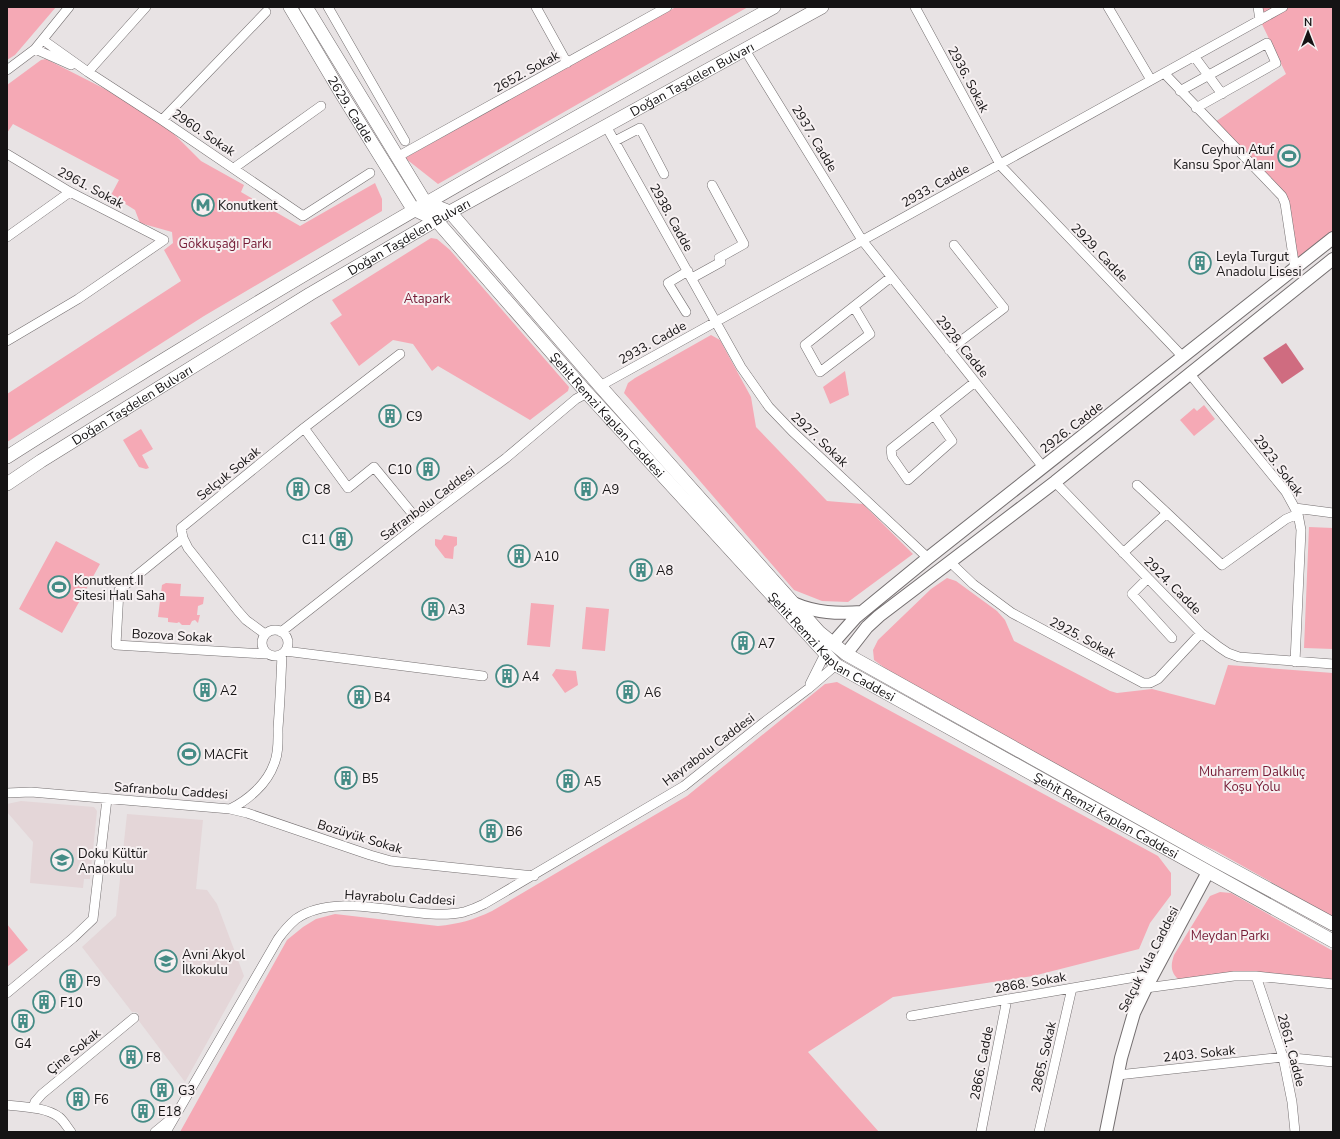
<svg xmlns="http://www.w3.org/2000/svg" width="1340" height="1139" viewBox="0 0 1340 1139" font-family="'Nunito Sans',sans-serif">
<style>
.built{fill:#e4d6d8}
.green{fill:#f5a9b5}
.water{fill:#cf6c80}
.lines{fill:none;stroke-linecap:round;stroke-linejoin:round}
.minor-casing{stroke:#746f70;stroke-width:10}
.tertiary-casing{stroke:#746f70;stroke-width:14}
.secondary-casing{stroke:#746f70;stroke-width:14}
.minor{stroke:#fff;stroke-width:9}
.tertiary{stroke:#fff;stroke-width:12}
.secondary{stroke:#fff;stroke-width:13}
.labels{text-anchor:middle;stroke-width:4;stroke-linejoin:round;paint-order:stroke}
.street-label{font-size:13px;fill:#151314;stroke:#f6f0f1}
.poi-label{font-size:13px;fill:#151314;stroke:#f6f0f1;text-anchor:start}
.park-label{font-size:13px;fill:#751b35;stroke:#f6f0f1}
</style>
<rect width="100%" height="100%" fill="#e8e3e4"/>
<!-- built -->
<path class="built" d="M21,801L94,807L97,811L90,879H84L83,888L30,883L33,842L7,812V804Z
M127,814L203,820L196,889L207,890L217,904L244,976L185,1082L139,1021L138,1013L135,1012H132L82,947L116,916Z"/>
<!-- green -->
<path class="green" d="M7,7H56L15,55L7,60Z
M676,7H748L438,184L405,158Z
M1258,7H1333V238L1295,269L1285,203L1212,124L1286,74L1260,20Z
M46,59L107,90L167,127L201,161L244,185L241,192L300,226L375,183L382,199V211L204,316L7,442V394L181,281L164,250L173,243L172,232L140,223L135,210L111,195L119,180L13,124L7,133V85L41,60Z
M431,238L437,239L450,250L569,387L568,391L530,420L438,366L432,371L413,344L393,340L359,366L330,323L342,315L332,300Z
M711,335L720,340L751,397L756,427L827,501L863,504L913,554L848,602L822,601L794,590L624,393L628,383L635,378Z
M845,371L849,395L830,404L823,387Z
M1204,405L1215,419L1194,436L1180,420L1194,408L1197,411Z
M141,429L153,449L142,455L149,468L146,469L139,467L123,440Z
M1309,527L1333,528V649L1304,648Z
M444,535L457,537V545L454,547L453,559L445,558L435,545V539L441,540Z
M56,541L100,564L62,633L19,609Z
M947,578L956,581L997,611L1005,620L1014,641L1110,691L1117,693L1152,689L1215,705L1228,665L1333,673V917L1216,851L1157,823L889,671L874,660L873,650L878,640L931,589Z
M166,583L181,584L180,596L204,597L203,604L198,606L197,615H200L198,623L195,620L192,621L190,625H182L179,622L177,623L168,622V618L158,617L162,585Z
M531,603L554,605L550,647L527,645Z
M586,607L609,609L605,651L582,649Z
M556,669L576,671L578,685L565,693L552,675Z
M837,682L1158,856L1171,873V895L1150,923L1139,949L1033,976L893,997L808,1052L879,1132H180L287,940L303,927L316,919L335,914L438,926C459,924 473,920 492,911L687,796L825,684Z
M1220,892L1231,893L1333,951V980L1294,977L1180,981C1171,973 1170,967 1174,955L1210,896Z
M7,924L28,950L7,967Z"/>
<!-- water -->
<path class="water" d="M1286,343L1304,369L1282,384L1263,358Z"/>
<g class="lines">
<!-- minor casing -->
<g class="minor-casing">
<path id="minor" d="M328,7L405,141
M536,7L567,63
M915,7L1001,166L1183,357
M1108,7L1151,80
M1258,7L1260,20
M43,40L88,72L162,120L303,216L370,173
M35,49L71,65
M745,50L862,240L1043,467
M1194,56L1222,94
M7,70L35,49L69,7
M88,72L146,7
M1164,73L1282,196L1285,203L1295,269
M1180,91L1267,43L1276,63L1196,108
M162,120L266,12
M606,126L741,367L769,407L792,431L928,558
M615,141L640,128L664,174
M7,154L70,192L164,240L78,299L7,341
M397,157L667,7
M234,168L321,106
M7,237L70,192
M692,278L721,262L719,258L744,244L712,185
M854,307L870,334L820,372L805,345L891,277
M686,312L668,283L688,271
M949,350L1004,308L954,245
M1189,373L1286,492L1298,514L1301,530L1295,662
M600,386L1283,7
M934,415L952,441L908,480L892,457L891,449L975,382
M304,428L348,488L374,467L420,523
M1055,482L1201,633L1219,647L1228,653L1239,657L1333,664
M1137,485L1167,513
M1295,508L1333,513
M183,538L119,590L116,645L266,654
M1123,553L1167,513L1222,565L1286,519L1298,514
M950,562L973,584L1012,613L1143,683H1150L1158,679L1201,633
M1148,578L1132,594L1172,638
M262 643a13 13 0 1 1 26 0a13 13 0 1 1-26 0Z
M281,632L420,523L506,458L576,399L587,393
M265,634L246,620L238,611L188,548L183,538L181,528L304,428L400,354
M285,651L483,676
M810,684L825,654
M7,793L31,792L230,809C248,800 267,784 274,764C279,753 278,739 278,728C280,703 281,679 282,654
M230,809L247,813L370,855L391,861L534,876
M1256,976L1283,1057L1292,1102L1295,1132
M1146,988L1234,976H1256L1333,984
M7,993L73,938L93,919L107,799
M911,1016L1153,974
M1118,1075L1283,1057L1333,1062
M7,1105C24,1107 45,1107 59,1117C64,1121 67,1127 71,1132
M33,1108L35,1102L42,1094L134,1018
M155,1132L172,1118
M166,1132L278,939C283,932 289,925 296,919C339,888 415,923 464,912C471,910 478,907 484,904L684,786L763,723L808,689L836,665
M981,1132L1007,999
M1039,1132L1072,988"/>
</g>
<!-- tertiary casing -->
<g class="tertiary-casing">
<path id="tertiary" d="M793,603C816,613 838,614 862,612
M832,644L856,617L928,558L1333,238
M846,654L867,627L879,616L1055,482L1333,259
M1106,1132L1121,1058L1134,1013L1146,988L1208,872"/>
</g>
<!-- secondary casing -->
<g class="secondary-casing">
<g id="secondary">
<path id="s1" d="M290,7L341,93L413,209"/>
<path d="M306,7L425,202L450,212L600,386L819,632L846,654L1215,860L1333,924"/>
<path id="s2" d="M413,209L436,220L587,393L836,665L1333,941"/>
<path d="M7,457C63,421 121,386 178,351C373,231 573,118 774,7"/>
<path id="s3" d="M7,484L41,461L310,294L450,212L822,7"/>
</g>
</g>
<!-- minor -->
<use href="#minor" class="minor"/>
<!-- tertiary -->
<use href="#tertiary" class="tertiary"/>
<!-- secondary -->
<use href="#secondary" class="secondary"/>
</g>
<!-- icons -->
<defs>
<g id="stadium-ring" transform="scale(1.15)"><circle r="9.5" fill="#f6f0f1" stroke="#458c86" stroke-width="1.5"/><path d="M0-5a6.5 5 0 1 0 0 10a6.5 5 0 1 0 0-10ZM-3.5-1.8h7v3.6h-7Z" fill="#458c86"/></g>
<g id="metro-ring" transform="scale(1.15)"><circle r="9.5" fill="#f6f0f1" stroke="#458c86" stroke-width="1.5"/><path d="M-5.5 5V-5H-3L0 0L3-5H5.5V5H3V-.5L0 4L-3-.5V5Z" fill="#458c86"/></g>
<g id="building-ring" transform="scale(1.15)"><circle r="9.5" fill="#f6f0f1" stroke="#458c86" stroke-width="1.5"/><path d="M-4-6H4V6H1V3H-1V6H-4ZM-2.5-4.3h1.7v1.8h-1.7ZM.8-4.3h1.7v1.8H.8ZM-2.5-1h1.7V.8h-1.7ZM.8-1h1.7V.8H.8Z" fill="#458c86"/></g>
<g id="school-ring" transform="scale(1.15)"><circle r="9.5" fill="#f6f0f1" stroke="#458c86" stroke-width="1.5"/><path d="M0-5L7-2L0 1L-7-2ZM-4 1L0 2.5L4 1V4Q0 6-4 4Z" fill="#458c86"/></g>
</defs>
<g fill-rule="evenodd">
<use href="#stadium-ring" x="1289" y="156"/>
<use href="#metro-ring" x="203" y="205"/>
<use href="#building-ring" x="1200" y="263"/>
<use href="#building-ring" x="390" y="416"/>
<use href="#building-ring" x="428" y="469"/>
<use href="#building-ring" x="298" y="489"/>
<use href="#building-ring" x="586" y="489"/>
<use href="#building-ring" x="341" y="539"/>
<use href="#building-ring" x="519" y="556"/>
<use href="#building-ring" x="641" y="570"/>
<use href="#stadium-ring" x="59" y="587"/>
<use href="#building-ring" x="433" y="609"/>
<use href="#building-ring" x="743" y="643"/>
<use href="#building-ring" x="507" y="676"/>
<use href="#building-ring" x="205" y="690"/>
<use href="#building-ring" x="628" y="692"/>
<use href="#building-ring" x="359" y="697"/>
<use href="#stadium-ring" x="189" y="754"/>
<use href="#building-ring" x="346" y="778"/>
<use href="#building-ring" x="568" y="781"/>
<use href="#building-ring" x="491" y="831"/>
<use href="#school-ring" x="62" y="860"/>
<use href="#school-ring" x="166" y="961"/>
<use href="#building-ring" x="71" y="981"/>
<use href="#building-ring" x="44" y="1002"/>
<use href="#building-ring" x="23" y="1021"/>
<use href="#building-ring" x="131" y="1057"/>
<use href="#building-ring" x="162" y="1090"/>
<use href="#building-ring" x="78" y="1099"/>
<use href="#building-ring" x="143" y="1111"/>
</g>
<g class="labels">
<!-- street labels -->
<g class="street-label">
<text transform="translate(526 71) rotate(-29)" y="5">2652. Sokak</text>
<text dy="5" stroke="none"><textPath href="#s3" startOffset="796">Doğan Taşdelen Bulvarı</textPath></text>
<text transform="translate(969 79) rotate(62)" y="5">2936. Sokak</text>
<text dy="5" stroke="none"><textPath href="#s1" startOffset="119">2629. Cadde</textPath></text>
<text transform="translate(204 132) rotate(34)" y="5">2960. Sokak</text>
<text transform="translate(815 138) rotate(59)" y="5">2937. Cadde</text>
<text transform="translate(935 185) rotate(-29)" y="5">2933. Cadde</text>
<text transform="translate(91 187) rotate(28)" y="5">2961. Sokak</text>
<text transform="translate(672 217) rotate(61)" y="5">2938. Cadde</text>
<text dy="5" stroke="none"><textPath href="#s3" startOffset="472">Doğan Taşdelen Bulvarı</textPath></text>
<text transform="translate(1100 252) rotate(46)" y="5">2929. Cadde</text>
<text transform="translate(652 342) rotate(-29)" y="5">2933. Cadde</text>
<text transform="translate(963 346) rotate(51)" y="5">2928. Cadde</text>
<text dy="5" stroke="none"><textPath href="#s3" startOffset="148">Doğan Taşdelen Bulvarı</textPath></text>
<text dy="5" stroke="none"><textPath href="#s2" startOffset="285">Şehit Remzi Kaplan Caddesi</textPath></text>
<text transform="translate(1071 427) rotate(-38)" y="5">2926. Cadde</text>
<text transform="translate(820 439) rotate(43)" y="5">2927. Sokak</text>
<text transform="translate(1279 465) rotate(53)" y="5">2923. Sokak</text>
<text transform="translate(228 473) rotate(-39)" y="5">Selçuk Sokak</text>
<text transform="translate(427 503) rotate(-37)" y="5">Safranbolu Caddesi</text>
<text transform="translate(1173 585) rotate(45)" y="5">2924. Cadde</text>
<text transform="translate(172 635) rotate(3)" y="5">Bozova Sokak</text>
<text transform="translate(1083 637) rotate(28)" y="5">2925. Sokak</text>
<text dy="5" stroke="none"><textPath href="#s2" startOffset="609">Şehit Remzi Kaplan Caddesi</textPath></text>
<text transform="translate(708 749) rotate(-37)" y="5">Hayrabolu Caddesi</text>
<text transform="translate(171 790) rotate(4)" y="5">Safranbolu Caddesi</text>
<text dy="5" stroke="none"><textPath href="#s2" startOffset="933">Şehit Remzi Kaplan Caddesi</textPath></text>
<text transform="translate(360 836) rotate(17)" y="5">Bozüyük Sokak</text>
<text transform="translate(400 897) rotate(3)" y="5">Hayrabolu Caddesi</text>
<text transform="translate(1148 959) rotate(-63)" y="5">Selçuk Yula Caddesi</text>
<text transform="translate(1030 982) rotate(-10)" y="5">2868. Sokak</text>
<text transform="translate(1292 1050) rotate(75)" y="5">2861. Cadde</text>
<text transform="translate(73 1051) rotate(-39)" y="5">Çine Sokak</text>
<text transform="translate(1199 1053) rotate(-6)" y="5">2403. Sokak</text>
<text transform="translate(1043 1057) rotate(-77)" y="5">2865. Sokak</text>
<text transform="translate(981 1063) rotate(-79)" y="5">2866. Cadde</text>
</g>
<!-- poi labels -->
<g class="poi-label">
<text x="1274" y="154" text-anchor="end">Ceyhun Atuf<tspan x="1274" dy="15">Kansu Spor Alanı</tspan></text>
<text x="218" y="210">Konutkent</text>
<text x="1216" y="261">Leyla Turgut<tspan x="1216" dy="15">Anadolu Lisesi</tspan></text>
<text x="406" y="421">C9</text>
<text x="412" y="474" text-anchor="end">C10</text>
<text x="314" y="494">C8</text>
<text x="602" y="494">A9</text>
<text x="326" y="544" text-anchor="end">C11</text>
<text x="534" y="561">A10</text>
<text x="656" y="575">A8</text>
<text x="74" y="585">Konutkent II<tspan x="74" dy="15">Sitesi Halı Saha</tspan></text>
<text x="448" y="614">A3</text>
<text x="758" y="648">A7</text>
<text x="522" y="681">A4</text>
<text x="220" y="695">A2</text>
<text x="644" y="697">A6</text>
<text x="374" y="702">B4</text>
<text x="204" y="759">MACFit</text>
<text x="362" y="783">B5</text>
<text x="584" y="786">A5</text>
<text x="506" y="836">B6</text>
<text x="78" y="858">Doku Kültür<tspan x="78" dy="15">Anaokulu</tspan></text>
<text x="182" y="959">Avni Akyol<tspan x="182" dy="15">İlkokulu</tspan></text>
<text x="86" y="986">F9</text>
<text x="60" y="1007">F10</text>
<text x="23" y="1048" text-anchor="middle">G4</text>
<text x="146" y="1062">F8</text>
<text x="178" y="1095">G3</text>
<text x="94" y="1104">F6</text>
<text x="158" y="1116">E18</text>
</g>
<!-- park labels -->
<g class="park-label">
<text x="225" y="248">Gökkuşağı Parkı</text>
<text x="427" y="303">Atapark</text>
<text x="1252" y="776">Muharrem Dalkılıç<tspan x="1252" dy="15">Koşu Yolu</tspan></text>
<text x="1230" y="940">Meydan Parkı</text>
</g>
</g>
<!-- border -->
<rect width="1340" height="1139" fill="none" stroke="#151314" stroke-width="16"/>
<!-- north arrow -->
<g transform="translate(1308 32)" stroke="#f6f0f1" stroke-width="3" paint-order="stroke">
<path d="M0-3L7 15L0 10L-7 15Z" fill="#151314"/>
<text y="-6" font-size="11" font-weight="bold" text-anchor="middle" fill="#151314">N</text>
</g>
</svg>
